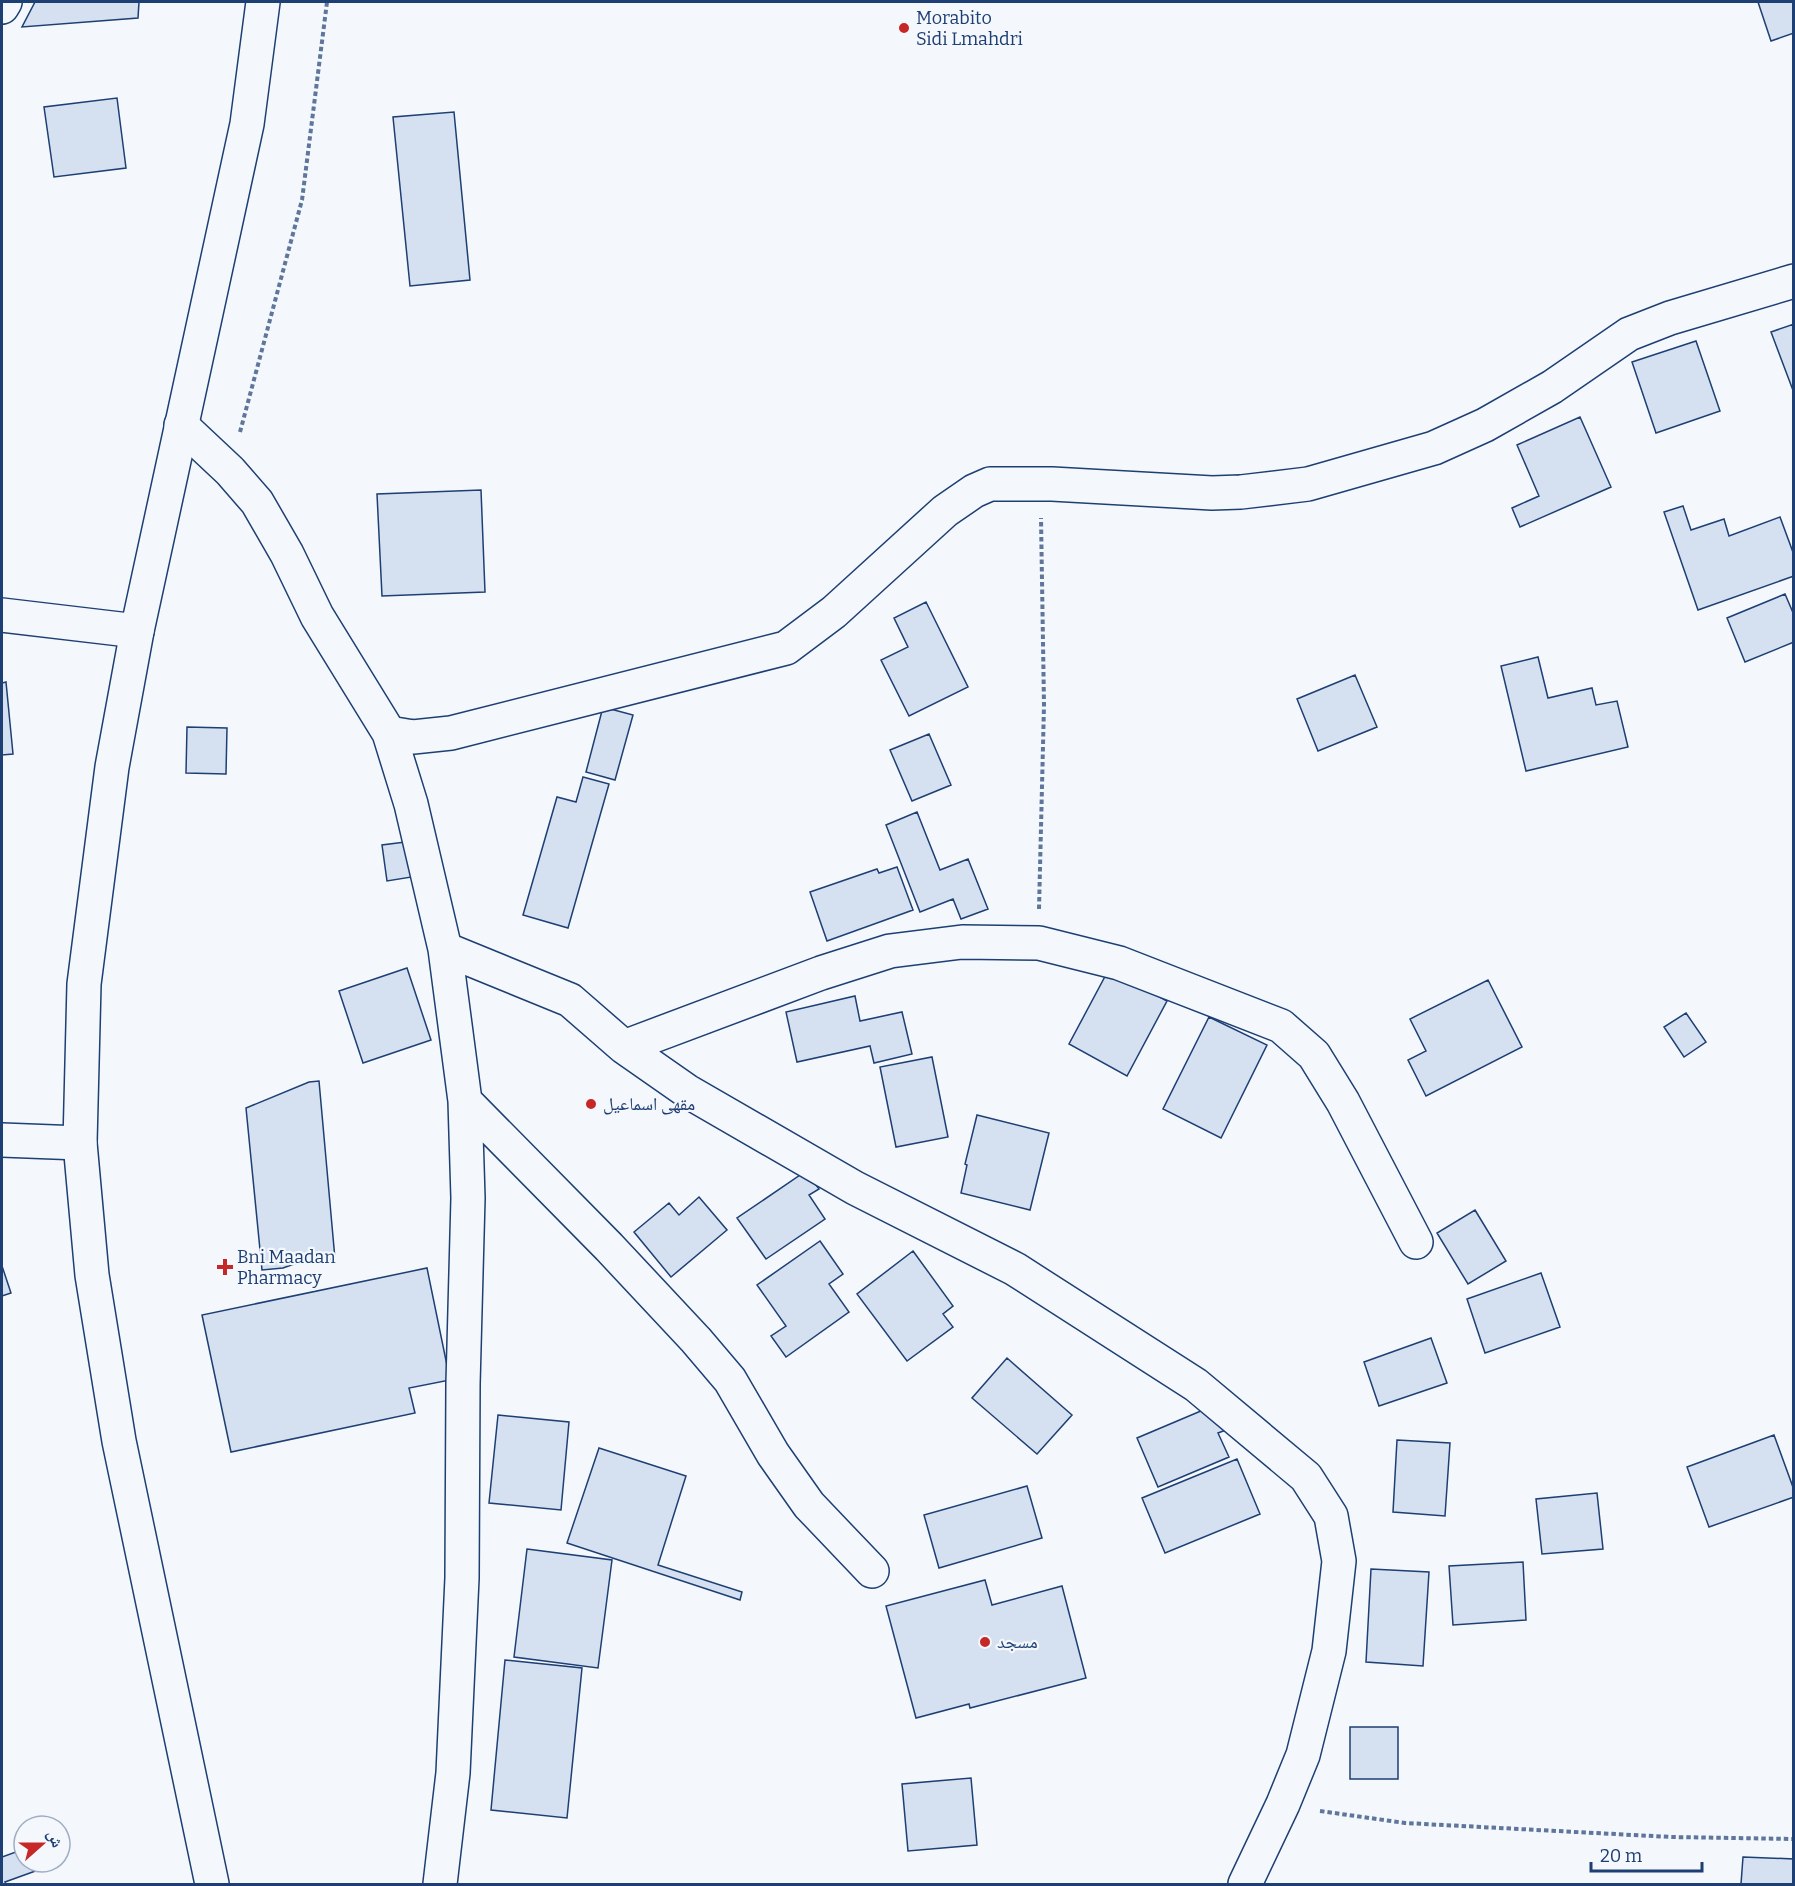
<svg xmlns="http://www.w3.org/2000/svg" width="1795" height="1886" viewBox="0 0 1795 1886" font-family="Bitter,'Noto Naskh Arabic',serif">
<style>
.building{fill:#d5e0f0;stroke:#1d3f73;stroke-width:1.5}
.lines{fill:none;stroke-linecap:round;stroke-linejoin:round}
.minor-casing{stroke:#1d3f73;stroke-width:36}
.major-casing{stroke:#1d3f73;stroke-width:36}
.path{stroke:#5e769c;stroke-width:4;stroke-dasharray:4.5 3;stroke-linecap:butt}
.minor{stroke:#f4f7fb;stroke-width:33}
.major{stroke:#f4f7fb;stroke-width:33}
.poi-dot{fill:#c62828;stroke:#f4f7fb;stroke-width:2}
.labels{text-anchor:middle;stroke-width:4.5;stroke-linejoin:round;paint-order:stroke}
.poi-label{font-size:18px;fill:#1d3f73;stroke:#f4f7fb;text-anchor:start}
</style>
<rect width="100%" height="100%" fill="#f4f7fb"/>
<!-- building -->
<path class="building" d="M35,2H139L138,18L22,27Z
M1758,2H1794V33L1771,41Z
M117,98L126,168L54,177L44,107Z
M454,112L470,280L410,286L393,117Z
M1794,324V393L1771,332Z
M1696,341L1720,411L1656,433L1632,362Z
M1580,417L1611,487L1520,527L1512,508L1539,496L1517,445Z
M481,490L485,592L382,596L377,494Z
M1683,506L1691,530L1724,519L1729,536L1780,517L1794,555V576L1698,610L1664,512Z
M1785,594L1794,615V642L1745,662L1727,618Z
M926,602L968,687L909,716L881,660L908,647L894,618Z
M1538,657L1548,698L1592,688L1596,705L1617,701L1628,747L1526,771L1501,666Z
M1355,675L1377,727L1318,751L1297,699Z
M6,682L13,754L2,755V683Z
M603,707L633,715L615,780L586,772Z
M187,727L227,728L226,774L186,773Z
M929,734L951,785L912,801L890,750Z
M583,777L609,784L568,928L523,915L557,797L576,802Z
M917,812L940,870L968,859L988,909L961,919L953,899L920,912L886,825Z
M413,841L418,876L387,881L382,845Z
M897,867L913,910L827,941L810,892L877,869L879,873Z
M407,968L431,1040L363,1063L339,991Z
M1109,969L1167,1001L1127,1076L1069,1044Z
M1488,980L1522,1047L1426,1096L1408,1060L1426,1051L1410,1019Z
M855,996L860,1021L902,1012L912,1054L874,1063L870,1046L797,1062L786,1012Z
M1686,1013L1706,1042L1684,1057L1664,1027Z
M1209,1017L1267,1045L1221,1138L1163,1109Z
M932,1057L948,1137L896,1147L880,1067Z
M319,1081L335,1259L297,1263L283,1268L262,1270L246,1108L309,1082Z
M977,1115L1049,1133L1030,1210L961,1193L967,1165L965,1164Z
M806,1171L819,1189L809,1195L825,1219L766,1259L737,1218Z
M699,1197L727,1230L671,1277L634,1232L669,1203L679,1215Z
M1475,1210L1506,1261L1468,1284L1437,1233Z
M820,1241L843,1274L829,1284L849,1312L786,1357L771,1336L786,1326L757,1285Z
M913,1251L953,1306L943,1314L953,1327L907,1361L857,1294Z
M2,1266L11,1293L2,1296Z
M427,1268L450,1380L409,1388L415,1413L231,1452L202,1315Z
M1541,1273L1560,1327L1485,1353L1467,1299Z
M1431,1338L1447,1383L1379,1406L1364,1362Z
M1007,1358L1072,1415L1037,1454L972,1398Z
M1215,1405L1226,1430L1218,1433L1229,1457L1158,1487L1137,1438Z
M498,1415L569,1422L561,1510L489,1503Z
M1774,1435L1794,1490V1497L1709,1527L1687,1467Z
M1397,1440L1450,1443L1445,1516L1393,1512Z
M599,1448L686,1476L658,1565L742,1592L740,1600L567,1543Z
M1237,1459L1260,1514L1165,1553L1142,1498Z
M1027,1486L1042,1538L939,1568L924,1515Z
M1597,1493L1603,1549L1542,1554L1536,1499Z
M527,1549L612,1560L598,1668L514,1657Z
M1523,1562L1526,1620L1453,1625L1449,1566Z
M1371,1569L1429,1572L1423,1666L1366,1662Z
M985,1580L992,1605L1062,1586L1086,1678L970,1708L969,1704L916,1718L886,1606Z
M505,1660L582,1668L567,1818L491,1810Z
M1350,1727H1398V1779H1350Z
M971,1778L977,1845L908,1851L902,1784Z
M24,1849V1862H39L41,1869L5,1882L6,1884H2V1857Z
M1743,1857L1794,1859V1884H1741Z"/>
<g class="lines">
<!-- minor casing -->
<g class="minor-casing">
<path id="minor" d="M2,7L5,2
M181,425L230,471L257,502L287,554L317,616L389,733L413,737L451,733L786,648L834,612L945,511L974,491L990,484H1052L1212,493L1241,492L1308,484L1434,448L1485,425L1552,387L1629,334L1670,318L1794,281
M2,615L137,631
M389,733L411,804L445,949L465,1101L468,1198L463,1384L462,1578L453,1773L440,1884
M445,949L570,1000L624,1047L687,1091L855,1188L1015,1269L1196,1385L1306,1477L1331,1516L1339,1561L1329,1651L1303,1755L1283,1804L1245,1884
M624,1047L821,973L890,951L962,942L1039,943L1119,963L1281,1026L1314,1055L1343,1102L1416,1242
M465,1101L609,1247L696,1340L730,1380L773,1454L809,1505L872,1571
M2,1140L80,1143"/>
</g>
<!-- major casing -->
<g class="major-casing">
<path id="major" d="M212,1884L119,1441L92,1275L80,1143L84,984L112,767L137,631L247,124L263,2"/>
</g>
<!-- path -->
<path class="path" d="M240,432L302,200L327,2
M1039,909L1044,705L1041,518
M1320,1811L1405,1823L1671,1837L1794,1839"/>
<!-- minor -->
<use href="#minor" class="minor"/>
<!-- major -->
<use href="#major" class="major"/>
</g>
<!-- markers -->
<g class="poi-dot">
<circle cx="904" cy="28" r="6"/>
<circle cx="591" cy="1104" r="6"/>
<path d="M222 1258h6v6h6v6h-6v6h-6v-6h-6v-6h6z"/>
<circle cx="985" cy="1642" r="6"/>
</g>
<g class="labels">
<!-- poi labels -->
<g class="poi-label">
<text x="916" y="24">Morabito<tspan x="916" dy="21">Sidi Lmahdri</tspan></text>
<text x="603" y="1110">مقهى اسماعيل</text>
<text x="237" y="1263">Bni Maadan<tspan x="237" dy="21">Pharmacy</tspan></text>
<text x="997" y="1648">مسجد</text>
</g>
</g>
<!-- border -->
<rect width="1795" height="1886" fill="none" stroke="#1d3f73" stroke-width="6"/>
<!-- north arrow -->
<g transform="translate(42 1844) rotate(69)"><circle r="28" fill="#f4f7fb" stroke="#9eadc5" stroke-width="1.5"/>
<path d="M0-4.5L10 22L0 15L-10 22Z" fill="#c62828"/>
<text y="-9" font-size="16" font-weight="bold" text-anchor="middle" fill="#1d3f73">ش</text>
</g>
<!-- scale -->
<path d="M1591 1862v9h111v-9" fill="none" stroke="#1d3f73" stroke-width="3"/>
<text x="1600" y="1862" font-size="18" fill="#1d3f73" stroke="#f4f7fb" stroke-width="4.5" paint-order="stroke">20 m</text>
</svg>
